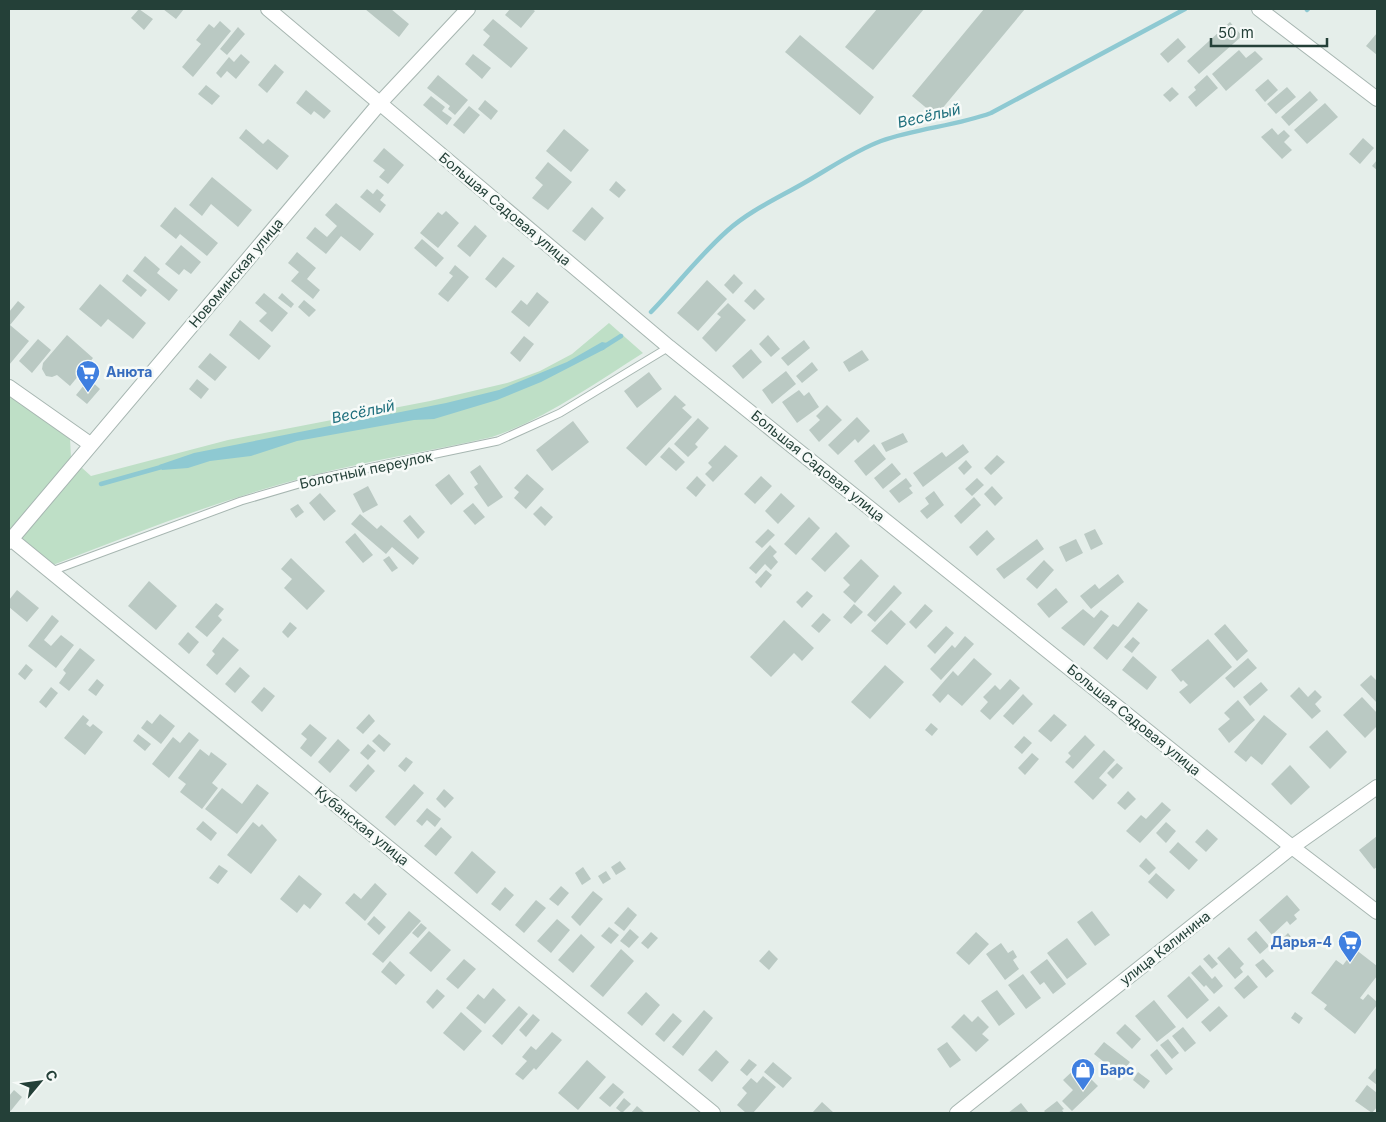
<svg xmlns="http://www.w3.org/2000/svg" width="1386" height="1122" viewBox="0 0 1386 1122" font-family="Inter,sans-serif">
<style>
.green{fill:#bedfc6}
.water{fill:#8ec9d2}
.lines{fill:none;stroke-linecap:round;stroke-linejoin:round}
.stream{stroke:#8ec9d2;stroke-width:4.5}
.building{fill:#bac9c3}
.lane-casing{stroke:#a7b6b1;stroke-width:9}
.street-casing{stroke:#a7b6b1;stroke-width:16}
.lane{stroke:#fff;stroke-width:7}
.street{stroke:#fff;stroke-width:14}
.labels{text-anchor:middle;stroke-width:5;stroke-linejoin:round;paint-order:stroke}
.street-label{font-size:14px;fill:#244038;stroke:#f6faf8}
.shop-label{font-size:14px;font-weight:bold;fill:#366cbe;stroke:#f6faf8;text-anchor:start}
.water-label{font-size:15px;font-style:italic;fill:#1e6f7d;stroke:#f6faf8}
</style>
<rect width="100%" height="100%" fill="#e5eeea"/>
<!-- green -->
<path class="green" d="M609,323L643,353C594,384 547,418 492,437C432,451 370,460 310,476C222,499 138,532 53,565L21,539L81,467L91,476L228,440L430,401L507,383L540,371L572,354Z
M9,394L64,431L70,438L71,458L9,532Z"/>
<!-- water -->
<path class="water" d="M602,342L607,343L605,349L541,382L497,400L434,419L414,420L297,441L251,456L210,461L188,468L162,470L159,465L194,453L446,403L499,390L567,362Z"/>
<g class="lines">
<!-- stream -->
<path class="stream" d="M1307,10L1308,9
M651,312C677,285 699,256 727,231C749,211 778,198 804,183C829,169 854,151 881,141C917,128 956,126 991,113L1185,9
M602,348L621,336
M101,484L165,466"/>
</g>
<!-- building -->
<path class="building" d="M139,9L153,19L144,30L131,18Z
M163,9H184L176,19Z
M365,9H391L409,24L399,37Z
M510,9H532L535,11L521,28L505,15Z
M877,9H924L873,70L845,47Z
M984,9H1025L936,116L912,96Z
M493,19L528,48L511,68L483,45L490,36L483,30Z
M220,21L231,31L193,77L182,67L201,44L196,40L209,24L214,28Z
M1230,22L1242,36L1199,74L1187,61Z
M238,27L245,34L227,55L220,49Z
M1377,33V55L1366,46Z
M800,35L874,97L860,115L785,52Z
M1178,38L1186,47L1168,63L1160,54Z
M1239,50L1246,58L1255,51L1263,59L1226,91L1212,74Z
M241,54L250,62L236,79L227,71L221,78L216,73L229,57L234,62Z
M473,54L491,68L482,79L465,64Z
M275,64L284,72L267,93L258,85Z
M438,75L468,100L455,115L448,109L450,106L427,88Z
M1207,75L1218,88L1196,107L1188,97L1196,90L1194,87Z
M1268,79L1278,90L1265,102L1255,90Z
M206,85L220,96L212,105L198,94Z
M1172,87L1179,94L1170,102L1163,95Z
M1287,87L1296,97L1276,114L1267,104Z
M306,90L331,111L324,119L314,111L311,115L296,103Z
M1310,91L1318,100L1289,126L1281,117Z
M431,96L445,107L442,111L452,118L447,125L423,105Z
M485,100L498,111L491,120L478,109Z
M1325,103L1338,117L1307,144L1294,130Z
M469,106L480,115L464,134L453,125Z
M1272,128L1278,135L1284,130L1290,136L1284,142L1292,150L1282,159L1261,137Z
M246,129L263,144L268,139L289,156L277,170L239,138Z
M564,129L589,150L571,172L546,151Z
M1363,138L1374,148L1360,164L1349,154Z
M384,148L404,165L388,184L379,177L385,170L373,161Z
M1377,160V170L1372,166Z
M548,162L572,182L548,210L532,198L543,185L535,178Z
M212,177L252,210L238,227L211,204L202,216L189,205Z
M616,181L626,190L619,198L609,190Z
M367,189L373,194L377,189L384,195L380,200L386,205L380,213L360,197Z
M336,203L374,234L360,251L341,236L326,254L306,238L315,227L327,237L337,226L325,215Z
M175,207L218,243L207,256L180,234L176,239L160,226Z
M592,207L604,218L585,241L572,231Z
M446,211L459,223L438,248L420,233L438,212L442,215Z
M475,225L487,236L470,257L457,246Z
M422,239L444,258L436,267L414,248Z
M181,245L201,262L191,274L184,269L179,275L165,264Z
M297,252L316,268L307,279L320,290L313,299L291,281L299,272L288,263Z
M145,256L160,269L157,273L178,290L169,301L133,271Z
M503,257L515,266L496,288L485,279Z
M455,265L469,277L448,302L438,294L453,276L449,273Z
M127,274L147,290L141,297L122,281Z
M734,274L743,283L733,294L724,285Z
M707,280L727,299L698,331L677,313Z
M100,284L146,323L133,339L108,319L101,327L79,309Z
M755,289L765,299L754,310L744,301Z
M537,292L549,302L529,327L511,312L521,300L527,305Z
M264,293L288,313L272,332L259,321L267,313L255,303Z
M282,293L294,304L291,308L278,298Z
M304,300L316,310L309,317L298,307Z
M18,301L25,307L10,325L29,341L9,365V312Z
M728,303L746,320L716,352L702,338L721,317L717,314Z
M240,320L271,346L259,360L229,335Z
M67,335L93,358L70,386L57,375L52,377L46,376L42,369L43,363Z
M768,335L780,349L771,357L759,344Z
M524,336L534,344L520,362L510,353Z
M38,339L51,350L32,373L19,361Z
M804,340L810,348L788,366L781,358Z
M751,349L762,362L743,379L732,366Z
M862,350L869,360L849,372L843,362Z
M210,353L227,367L215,381L198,367Z
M812,362L818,370L802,383L796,376Z
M786,371L796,384L772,404L762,390Z
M649,372L662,389L637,408L624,391Z
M89,379L100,389L87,404L76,395Z
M197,379L209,389L201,399L189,389Z
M799,390L804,396L809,392L819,407L797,423L782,402Z
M675,395L686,405L682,408L692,417L646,466L626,448Z
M827,405L842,420L819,442L809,430L820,420L816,416Z
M857,417L870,431L858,443L855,439L838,455L828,445Z
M698,418L709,428L695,444L698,447L688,457L674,444Z
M573,421L589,442L552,471L536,450Z
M903,433L908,442L886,452L881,443Z
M874,444L886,459L866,476L854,461Z
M963,444L969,452L923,487L913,473L942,452L946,457Z
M725,445L738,456L713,482L705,474L712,467L708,463Z
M669,447L685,462L676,471L660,457Z
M997,455L1005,462L991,475L984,468Z
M966,460L972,467L964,475L958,468Z
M892,463L901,474L883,489L874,478Z
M480,465L503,497L488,507L474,487L478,484L470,472Z
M449,474L464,494L451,505L435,485Z
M527,474L544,489L526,509L514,498L519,492L514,488Z
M697,476L706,485L696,497L686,488Z
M761,476L772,486L755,504L744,494Z
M906,478L912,486L909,488L913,493L899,503L889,491Z
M977,478L984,485L972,496L965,489Z
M368,486L378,505L363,513L353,494Z
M992,486L1003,498L995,506L984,494Z
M934,491L944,505L927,519L920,511L929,504L925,498Z
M320,493L336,511L324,521L309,503Z
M781,493L795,506L778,524L765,511Z
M974,497L981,505L961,524L954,516Z
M473,503L485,517L475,525L463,511Z
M298,504L304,512L296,518L290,509Z
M541,506L553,517L545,526L533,514Z
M360,514L377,529L381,525L419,558L413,565L392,547L386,554L351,524Z
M410,515L425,532L418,539L403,521Z
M809,517L820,528L796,555L784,544Z
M768,529L775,535L762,548L755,542Z
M1095,529L1103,544L1091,550L1084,534Z
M987,530L995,539L977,556L969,547Z
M836,532L850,546L825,572L811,559Z
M355,533L373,555L363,563L345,542Z
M1037,539L1044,549L1004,579L996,569Z
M1076,539L1083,553L1066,562L1059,547Z
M770,545L777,552L773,556L778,562L771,570L765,564L756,574L749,568Z
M389,556L398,568L392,572L383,560Z
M291,558L325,591L307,610L284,588L292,579L281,569Z
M861,559L879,576L855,603L843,592L850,585L843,578Z
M1044,560L1054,570L1037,589L1026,579Z
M766,570L772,575L761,588L755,582Z
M1118,574L1124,582L1091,609L1080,596L1095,584L1099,589Z
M149,581L177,606L156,630L128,606Z
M894,585L902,593L875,622L867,615Z
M1056,588L1068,602L1049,618L1037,604Z
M17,590L39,608L27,622L9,607V600Z
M807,591L813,596L802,608L796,602Z
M1138,602L1148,610L1107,660L1093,648L1113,624L1118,627Z
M216,603L224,609L218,616L222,620L207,637L195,627Z
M854,604L863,612L851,624L843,617Z
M925,604L933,611L916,629L909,622Z
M1083,609L1094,618L1101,610L1109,616L1084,646L1061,628Z
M891,610L906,624L887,645L871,631Z
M823,613L831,620L819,633L811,626Z
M52,615L59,621L44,640L51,646L61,635L74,645L56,668L28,646Z
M784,620L814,648L802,661L794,653L771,677L750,657Z
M290,622L297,628L288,638L282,632Z
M1225,624L1248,651L1237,661L1214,634Z
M946,626L954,633L935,654L927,646Z
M188,632L199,642L189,654L178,644Z
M965,636L974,644L941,680L930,669L952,645L955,648Z
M223,637L239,650L217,675L206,665L215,654L212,651Z
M1133,637L1140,643L1132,653L1124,647Z
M1208,639L1232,667L1190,704L1179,692L1188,685L1183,680L1181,682L1171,670Z
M80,648L95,660L69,691L59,683L66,673L63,670Z
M1133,656L1157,677L1147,690L1122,670Z
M974,658L992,674L962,706L948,694L940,703L932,695L953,671L958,676Z
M1248,658L1257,668L1234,688L1225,678Z
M26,664L33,670L25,680L18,674Z
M885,665L904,682L870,719L851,702Z
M240,667L250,676L235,693L225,684Z
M1371,675L1377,681V703L1360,685Z
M97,679L104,685L96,696L88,690Z
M1010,679L1020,688L990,720L980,711L988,702L983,697L995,685L1000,690Z
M1261,682L1268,690L1250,706L1243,697Z
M51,687L58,693L46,708L39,702Z
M264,687L275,696L262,712L251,702Z
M1299,687L1308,697L1315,690L1322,697L1315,704L1321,711L1312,719L1290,696Z
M1023,694L1033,704L1013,725L1003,716Z
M1362,697L1377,713V726L1365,738L1343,715Z
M1238,700L1255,720L1229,743L1218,729L1230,719L1224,713Z
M160,714L175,726L161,744L141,728L147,720L152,724Z
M369,714L375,721L363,734L356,728Z
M1054,714L1067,725L1051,742L1038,731Z
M83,715L89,720L86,724L90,727L93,724L103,732L85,755L64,738Z
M1264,715L1287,734L1262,765L1251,756L1246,762L1234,752Z
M931,723L938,729L932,736L925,730Z
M310,724L327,738L311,757L300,748L307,739L301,734Z
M1327,730L1347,752L1330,769L1309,747Z
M189,732L199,740L169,778L152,764L173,737L180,743Z
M138,734L151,744L145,751L133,741Z
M379,734L391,744L384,752L372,741Z
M1085,735L1095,745L1073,769L1065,762L1071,756L1068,753Z
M1024,736L1032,743L1022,754L1014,747Z
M338,739L350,750L330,773L318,762Z
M368,744L376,751L368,760L360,753Z
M200,749L209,756L211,752L227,764L212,783L218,788L202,809L180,792L186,784L178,778Z
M1104,750L1115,760L1099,778L1107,785L1093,800L1074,782Z
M1032,753L1039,759L1025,775L1018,768Z
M406,757L413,762L405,772L398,766Z
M1117,763L1123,768L1113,779L1107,773Z
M368,764L375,771L356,792L349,786Z
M1290,765L1310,787L1291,805L1271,784Z
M257,784L269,793L237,834L205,809L222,788L242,804Z
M414,784L424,793L395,826L385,817Z
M444,789L454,798L445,808L436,799Z
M1128,791L1136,799L1125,810L1117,803Z
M1162,802L1171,810L1140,843L1126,831L1141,815L1146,819Z
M427,808L441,819L435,827L427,820L422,826L416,821Z
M203,821L217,833L211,841L196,829Z
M253,822L259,827L262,824L277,840L251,874L227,855Z
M1166,822L1176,831L1166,843L1156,833Z
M441,827L452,837L436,856L424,846Z
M1207,829L1218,839L1206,852L1195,842Z
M1377,836V867L1374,869L1359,850Z
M1178,842L1198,860L1189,870L1169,852Z
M472,851L496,872L477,894L454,873Z
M1146,858L1156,868L1149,875L1139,866Z
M620,861L626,869L616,875L611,867Z
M219,865L228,871L218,884L209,878Z
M583,867L591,879L582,885L575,873Z
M606,871L611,879L603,884L598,876Z
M1156,873L1175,890L1167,899L1148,882Z
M299,875L322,894L310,909L304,904L297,913L280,899Z
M375,883L387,894L365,921L345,903L354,893L361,899Z
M561,886L569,893L558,906L549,899Z
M505,887L514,895L500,911L491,904Z
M593,891L603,899L580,926L571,917Z
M1287,895L1300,910L1294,915L1297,919L1290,925L1287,921L1272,935L1259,920Z
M536,900L546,908L524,933L515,925Z
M628,907L637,915L624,931L614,923Z
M409,911L421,921L383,963L372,954Z
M1092,911L1110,935L1095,946L1077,922Z
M374,916L386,927L379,935L367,924Z
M557,919L570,930L551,953L537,941Z
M421,923L427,928L418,938L412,933Z
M609,927L619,935L611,944L601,936Z
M630,929L639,937L629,948L620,941Z
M429,931L451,950L431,972L409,953Z
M1256,931L1269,946L1260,954L1247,939Z
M651,932L658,938L648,949L641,943Z
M976,932L989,944L969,965L956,953Z
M1288,933L1295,942L1288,948L1281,940Z
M581,934L595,947L573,973L558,960Z
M1067,938L1087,964L1067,979L1047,953Z
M1001,943L1008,953L1013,950L1017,957L1013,960L1019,969L1005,980L986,954Z
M1229,947L1244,964L1240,968L1243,972L1235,979L1217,958Z
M621,949L634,961L603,997L590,986Z
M1355,949L1377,966V976L1360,998L1363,1000L1368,994L1377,1002V1005L1355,1034L1324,1009L1327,1005L1311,993L1336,960L1343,965Z
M769,950L778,959L769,970L759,961Z
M1209,954L1218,964L1212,969L1203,959Z
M464,959L476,969L458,989L446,979Z
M1047,959L1066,984L1053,994L1044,982L1040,985L1030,972Z
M1263,959L1274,971L1266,978L1255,965Z
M390,961L405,975L396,985L381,972Z
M1200,965L1212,979L1215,976L1223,986L1214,994L1206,985L1204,987L1191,973Z
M1023,974L1041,998L1026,1009L1008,985Z
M1248,975L1258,987L1244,999L1234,988Z
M1189,976L1209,1000L1187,1019L1167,996Z
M493,988L506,1000L485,1024L466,1008L478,994L484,999Z
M437,989L445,996L433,1009L426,1002Z
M997,990L1015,1014L999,1026L981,1001Z
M646,992L660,1005L642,1026L627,1013Z
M1154,1000L1176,1027L1157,1042L1135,1016Z
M519,1006L528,1014L502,1045L492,1036Z
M1219,1006L1228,1016L1210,1032L1201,1022Z
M704,1010L713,1018L683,1056L672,1047Z
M461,1012L482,1031L464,1051L443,1033Z
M1295,1012L1303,1018L1299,1024L1291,1018Z
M673,1013L682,1021L664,1042L655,1034Z
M533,1014L540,1020L526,1037L519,1030Z
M964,1014L972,1022L978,1016L989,1027L982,1034L989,1040L976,1052L951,1027Z
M1125,1024L1141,1039L1132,1049L1116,1033Z
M1183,1027L1196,1043L1185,1052L1172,1036Z
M552,1032L562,1040L536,1070L534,1068L523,1080L515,1074L527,1061L522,1057L531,1046L536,1050Z
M1168,1039L1179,1053L1172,1059L1160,1045Z
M947,1042L961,1060L950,1068L937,1049Z
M1104,1042L1130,1062L1117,1079L1106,1070L1109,1066L1094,1054Z
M1157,1049L1173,1069L1166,1075L1150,1055Z
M716,1050L729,1062L712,1082L698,1070Z
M749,1059L757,1065L747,1076L740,1070Z
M587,1060L606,1077L578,1110L558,1093Z
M773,1062L792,1078L783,1088L764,1072Z
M1078,1066L1098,1086L1072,1111L1062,1101L1073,1090L1063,1080Z
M1377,1067V1085L1368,1078Z
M1138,1072L1150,1081L1144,1089L1133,1080Z
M763,1076L776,1087L753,1113H746L737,1105L747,1093L742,1088L751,1078L757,1083Z
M613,1083L624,1092L610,1107L599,1098Z
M1367,1085L1377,1093V1107L1372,1113L1355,1101Z
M14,1090L22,1097L9,1113V1096Z
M624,1098L631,1104L622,1113L616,1108Z
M1057,1101L1064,1109L1062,1110L1064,1113H1046L1044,1111Z
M822,1102L834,1113H812Z
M1021,1103L1029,1113H1008Z
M637,1106L645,1113H631Z"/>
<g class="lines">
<!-- lane casing -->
<g class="lane-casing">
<path id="lane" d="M52,571L241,501L316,479L498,441L560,413L669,347"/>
</g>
<!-- street casing -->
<g class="street-casing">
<path id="street" d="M268,9L669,347L1292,847L1377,912
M1259,9L1377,99
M9,387L90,444
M11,539L713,1113
M9,542L379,104L468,9
M957,1113L1292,847L1377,787"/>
</g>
<!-- lane -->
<use href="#lane" class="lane"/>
<!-- street -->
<use href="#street" class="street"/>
</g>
<!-- icons -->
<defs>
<g id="supermarket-pin" transform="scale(1.25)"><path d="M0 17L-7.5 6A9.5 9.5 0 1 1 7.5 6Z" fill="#3f7fe0" stroke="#f6faf8"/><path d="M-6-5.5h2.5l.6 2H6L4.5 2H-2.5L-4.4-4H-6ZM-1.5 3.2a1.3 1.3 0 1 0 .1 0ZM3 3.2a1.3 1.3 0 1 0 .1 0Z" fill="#fff"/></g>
<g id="shop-pin" transform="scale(1.25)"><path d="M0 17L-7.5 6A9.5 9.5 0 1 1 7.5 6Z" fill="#3f7fe0" stroke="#f6faf8"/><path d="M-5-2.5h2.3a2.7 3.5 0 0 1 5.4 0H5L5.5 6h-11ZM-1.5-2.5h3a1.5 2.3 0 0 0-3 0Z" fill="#fff"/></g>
</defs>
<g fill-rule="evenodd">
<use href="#supermarket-pin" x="88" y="372"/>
<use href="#supermarket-pin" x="1350" y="942"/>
<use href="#shop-pin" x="1083" y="1070"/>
</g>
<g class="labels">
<!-- street labels -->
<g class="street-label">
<text transform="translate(505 209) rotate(40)" y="5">Большая Садовая улица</text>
<text transform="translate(236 273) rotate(-50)" y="5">Новоминская улица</text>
<text transform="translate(818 466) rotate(39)" y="5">Большая Садовая улица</text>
<text transform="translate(366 470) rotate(-12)" y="5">Болотный переулок</text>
<text transform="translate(1134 720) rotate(39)" y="5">Большая Садовая улица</text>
<text transform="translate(362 826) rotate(39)" y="5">Кубанская улица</text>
<text transform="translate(1165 948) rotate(-38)" y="5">улица Калинина</text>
</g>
<!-- shop labels -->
<g class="shop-label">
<text x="106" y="377">Анюта</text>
<text x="1332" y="947" text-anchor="end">Дарья-4</text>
<text x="1100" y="1075">Барс</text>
</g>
<!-- water labels -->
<g class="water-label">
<text transform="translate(929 116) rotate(-13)" y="5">Весёлый</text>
<text transform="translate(363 412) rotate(-12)" y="5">Весёлый</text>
</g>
</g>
<!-- border -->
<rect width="1386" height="1122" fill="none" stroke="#244038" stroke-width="20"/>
<!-- north arrow -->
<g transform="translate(40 1082) rotate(61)" stroke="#f6faf8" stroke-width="4" paint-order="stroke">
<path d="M0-4L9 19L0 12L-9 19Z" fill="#244038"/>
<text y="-8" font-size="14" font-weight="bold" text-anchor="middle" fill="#244038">С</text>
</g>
<!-- scale -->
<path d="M1211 38v8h116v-8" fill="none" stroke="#244038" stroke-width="2.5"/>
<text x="1218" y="38" font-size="15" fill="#244038" stroke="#f6faf8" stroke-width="4" paint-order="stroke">50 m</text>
</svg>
